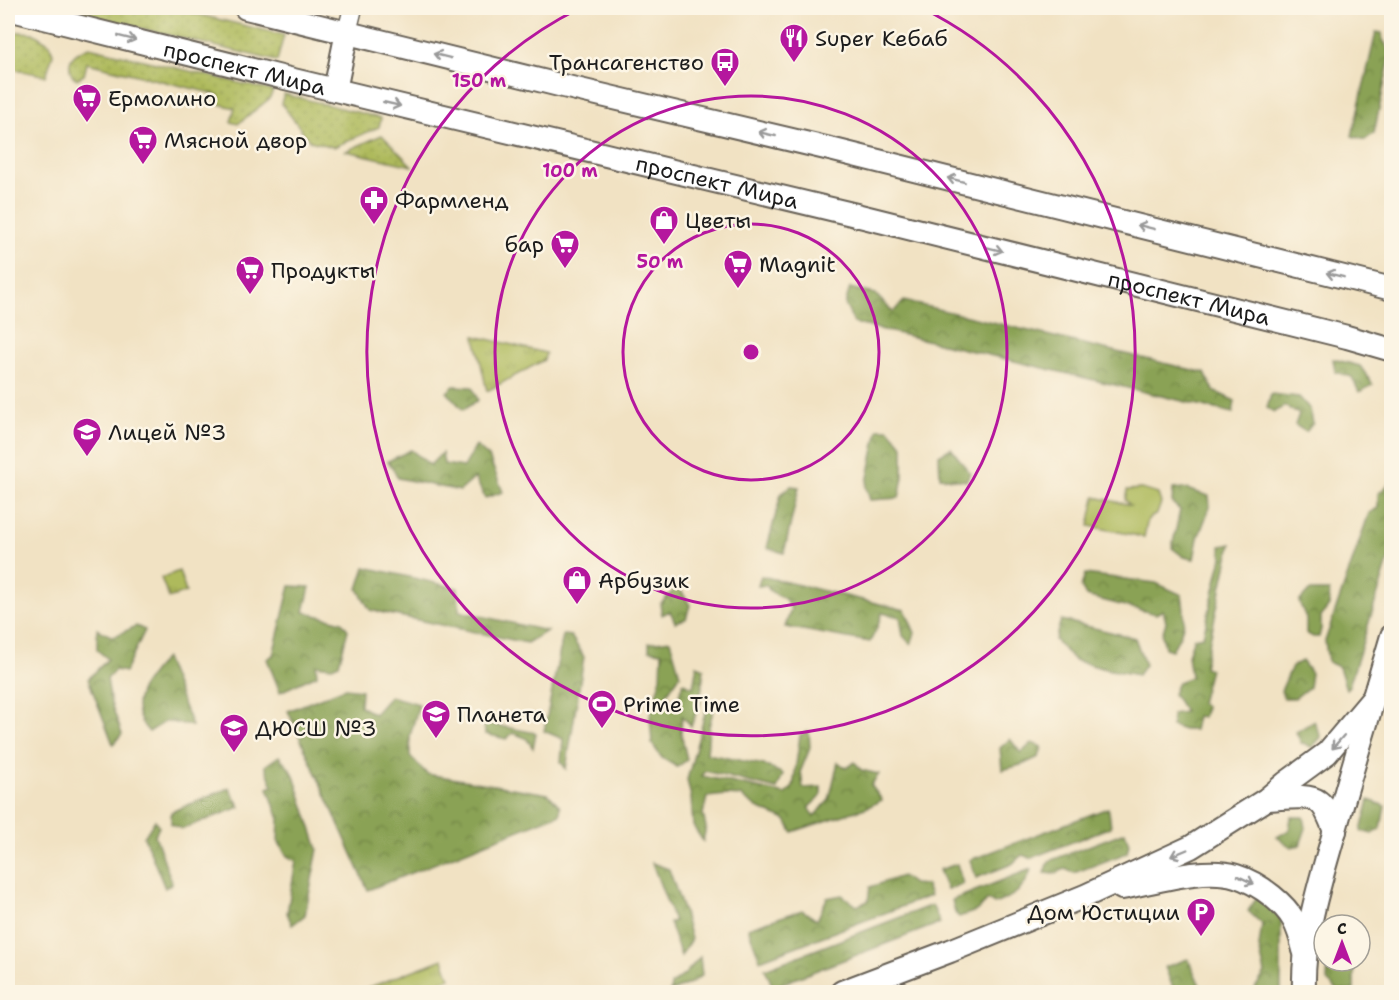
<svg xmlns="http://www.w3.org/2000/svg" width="1399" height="1000" viewBox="0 0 1399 1000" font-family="'Shantell Sans',sans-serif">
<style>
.grass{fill:url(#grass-dots);stroke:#656b3c;stroke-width:1.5}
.forest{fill:url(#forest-crowns);stroke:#535f38;stroke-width:1.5}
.park{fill:url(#park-tufts);stroke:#656b3c;stroke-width:1.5}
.pitch{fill:#aeba5c;stroke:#656b3c;stroke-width:1.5}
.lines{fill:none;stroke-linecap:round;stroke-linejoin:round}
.minor-casing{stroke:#676156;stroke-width:21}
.major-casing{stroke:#676156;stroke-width:26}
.minor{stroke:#fff;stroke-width:18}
.major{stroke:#fff;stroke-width:22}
.oneway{stroke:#999}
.ring{fill:none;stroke:#b5179e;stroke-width:3}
.labels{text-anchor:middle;stroke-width:5;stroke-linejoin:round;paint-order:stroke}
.poi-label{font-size:22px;fill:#1c1c1c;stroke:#fcf5e5;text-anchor:start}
.street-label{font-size:22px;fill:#1c1c1c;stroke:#fcf5e5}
.centre{fill:#b5179e;stroke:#fcf5e5;stroke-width:3}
.ring-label{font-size:18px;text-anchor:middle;font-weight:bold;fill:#b5179e;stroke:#fcf5e5;stroke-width:5;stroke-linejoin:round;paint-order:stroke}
</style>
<defs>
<pattern id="grass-dots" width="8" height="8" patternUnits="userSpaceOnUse" patternTransform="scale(1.5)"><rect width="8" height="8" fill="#aeba5c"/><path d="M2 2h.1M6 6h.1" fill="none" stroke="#959f4f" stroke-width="1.8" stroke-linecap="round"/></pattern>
<pattern id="forest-crowns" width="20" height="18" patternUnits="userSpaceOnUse" patternTransform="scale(1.5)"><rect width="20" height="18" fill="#8aa254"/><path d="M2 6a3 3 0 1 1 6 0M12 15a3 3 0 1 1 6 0" fill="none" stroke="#708345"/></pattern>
<pattern id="park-tufts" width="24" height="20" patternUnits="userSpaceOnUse" patternTransform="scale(1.5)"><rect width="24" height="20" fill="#aeba5c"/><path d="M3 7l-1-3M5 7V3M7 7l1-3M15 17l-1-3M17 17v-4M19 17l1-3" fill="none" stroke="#959f4f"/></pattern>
</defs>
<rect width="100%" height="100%" fill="#fcf5e5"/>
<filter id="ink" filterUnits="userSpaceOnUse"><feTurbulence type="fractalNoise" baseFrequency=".0167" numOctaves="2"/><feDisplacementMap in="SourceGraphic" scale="12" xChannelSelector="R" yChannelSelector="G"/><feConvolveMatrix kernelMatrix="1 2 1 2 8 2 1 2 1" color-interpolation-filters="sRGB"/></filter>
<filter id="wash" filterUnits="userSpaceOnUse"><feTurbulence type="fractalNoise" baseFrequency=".008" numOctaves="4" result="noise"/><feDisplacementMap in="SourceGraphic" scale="24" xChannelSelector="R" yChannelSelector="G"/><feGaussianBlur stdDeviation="1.35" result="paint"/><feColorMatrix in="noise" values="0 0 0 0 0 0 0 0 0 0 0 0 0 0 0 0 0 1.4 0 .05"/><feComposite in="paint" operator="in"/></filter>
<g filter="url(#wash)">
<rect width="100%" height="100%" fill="#f1e2c3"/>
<!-- grass -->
<path class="grass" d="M57,8H171L284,35L277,61Z
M8,31L33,33L50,44L53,54L46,76L8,68Z
M89,47L273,91L269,99L238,124L231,122L235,108L218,104L219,95L87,63L84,75L77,79L72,76C65,60 74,53 89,47Z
M284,94L381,118L379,127L334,147L310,141L281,103Z
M382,135L412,166L346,151Z"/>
<!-- forest -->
<path class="forest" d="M1376,32L1382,33L1383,40L1391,53L1374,133L1365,140L1352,136Z
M850,288L875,294L893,312L904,301L1205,373L1214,391L1235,401L1233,413L854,323L845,304Z
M1333,359L1360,366L1373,385L1359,392L1352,377L1335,372Z
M454,386L472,387L478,400L463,410L447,392Z
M1271,394L1299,397L1310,409L1313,423L1306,432L1295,425L1299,414L1285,406L1274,412L1267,408Z
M878,429H889L903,446V477L899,498L870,500L866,487Z
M476,446L489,457L503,492L485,498L475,478L460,491L398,478L388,461L411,450L430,465L442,453L444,464L464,467Z
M951,448L970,473L966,481L940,477L939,455Z
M1391,482V552L1349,686L1346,689L1339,667L1328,662L1325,641L1369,513L1378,508V494Z
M791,486L799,487L784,553L767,548L781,494Z
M1183,488L1209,496L1210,507L1198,538L1194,559L1184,557L1172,548L1180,510L1172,503L1173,489Z
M1231,544L1204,667L1210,669L1201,703L1206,707L1203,717L1197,716L1194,730H1184L1172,726V714L1185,712L1173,694L1178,682L1191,677L1188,655L1194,638L1203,636L1222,557L1221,546Z
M365,567L458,588L459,611L547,631L527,643L370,610L358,589Z
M1085,574L1156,583L1182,595C1186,619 1185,629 1172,650L1165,648L1162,635L1166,622L1163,610L1156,614L1086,596L1081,587Z
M761,576L905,610L915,633L911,644L903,636L900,617L882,613L877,628L870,642L785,627L791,609L785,599L770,591L766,585L758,586Z
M290,586L310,587L304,612L342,622L348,630L339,664L332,667L316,665L317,675L280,692L267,659L273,655Z
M676,588L682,592L690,605L686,619L675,622L670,611L662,615L660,604Z
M1309,591H1329V606L1321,616V629L1319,637H1313L1306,633V618L1299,602Z
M1061,620L1135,638L1145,665L1138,675L1105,669L1074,660L1055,640Z
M136,626L145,630L125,672L115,670L107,679L111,703L122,734L113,744L88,679L108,659L97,650V629L113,637Z
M563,635L571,636L584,657L566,769L561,762L563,739L544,731Z
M670,640L680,675L666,695L676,704L683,683L693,687L697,665L704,669L700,703L691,726L682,716L681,732L687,760L677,767L662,758L652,744L650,716L661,677L662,652L649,650V643Z
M165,658L192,726L166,721L149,732C146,729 143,725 141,721C128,697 150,675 165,658Z
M1302,661L1311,673L1309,687L1295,698H1284L1281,691L1292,666Z
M345,688L361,690L360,706L374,714L390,696L419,704L410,736V756L427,774L548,794L560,806V814L368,890L288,711Z
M707,706L713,711L709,727L707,754L764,765L783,774L777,789L705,771L702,776L785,794L793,787L800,735L809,731L810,748L801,770L803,788L821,787V796L809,807L814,816L829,800L838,762L846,768L855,762L861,770L879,774L871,785L882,800L868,807L792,832L786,820L757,808L741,796L726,795L707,797L703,814L706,827L703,841L693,826L691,797L687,780Z
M1314,721L1321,737L1312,747L1301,743L1296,732Z
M484,723L536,733L533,748L526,738L513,733L506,739L485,734Z
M1010,739L1021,753L1032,743L1042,747L1039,757L1024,764L1002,770L1000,748Z
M279,756L293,773L318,849L305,915L292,925L287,913L296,861L287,856L278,841L279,819L268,788L273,786L265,766Z
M229,788L240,807L182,829L171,824V812Z
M1369,800L1385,806L1381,828L1372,834L1361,831Z
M1108,808L1109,811L1111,827L1031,858L1022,855L1012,864L976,878L970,860Z
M1291,817H1304L1306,828L1300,845L1291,847L1277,837L1289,830Z
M155,820L159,827L155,835L172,883L165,888L144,837Z
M1125,832L1129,844L1127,853L1074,873L1065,869L1054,874L1045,873L1049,861Z
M652,863L669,869L684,913L691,939L681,956L669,923L674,921Z
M957,864L963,884L947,890L939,870Z
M1031,869C1025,890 1013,897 994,904L988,900L976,911L959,917L955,913L952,900Z
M902,876L913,884L926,885L930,896L760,960L748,928L802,910L817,920L827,898L842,895L857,906L868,901L870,887Z
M1258,896L1281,913V992H1257L1255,988L1265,973L1259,947L1262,924L1248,911Z
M932,905L940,923L773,987L765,969Z
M700,957L702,975L693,982L670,992L671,985L685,974Z
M1188,959L1203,992H1171L1173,988L1165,967Z
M1328,961H1354V990L1340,992L1327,981Z"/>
<!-- park -->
<path class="park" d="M475,337V336L546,353L544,360L487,391Z
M179,571L186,592L169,598L161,578Z
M443,959L450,978L414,992H360L359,991Z"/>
<!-- pitch -->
<path class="pitch" d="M1142,489L1158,494L1161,503L1157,514L1148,519L1144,537L1089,526L1095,497L1130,505L1125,500L1127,490Z"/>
</g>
<g filter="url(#ink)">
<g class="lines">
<!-- minor casing -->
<g class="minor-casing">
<path id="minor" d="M347,32L353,8"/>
</g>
<!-- major casing -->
<g class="major-casing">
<g id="major">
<path d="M246,8L559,85L830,149L1392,289"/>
<path id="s1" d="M8,9L281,77L856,215L1347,337L1392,350"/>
<path d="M335,90L347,32"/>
<path d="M1267,799C1281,799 1308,793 1319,802C1326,807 1331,822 1335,831"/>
<path d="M1122,888C1155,882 1204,866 1236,876C1249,880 1262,888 1272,896C1293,913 1298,925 1304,950"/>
<path d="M842,992L950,951L1085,896L1191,847L1267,799L1286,783L1327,753L1375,696"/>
<path d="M1304,992C1302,937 1320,883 1335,830C1353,765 1373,701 1392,636"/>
</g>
</g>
<!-- minor -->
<use href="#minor" class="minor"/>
<!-- major -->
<use href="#major" class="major"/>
</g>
<!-- one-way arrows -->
<defs><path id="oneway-shaft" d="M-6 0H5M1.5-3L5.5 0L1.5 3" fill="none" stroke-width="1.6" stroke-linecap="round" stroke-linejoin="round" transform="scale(1.5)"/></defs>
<g class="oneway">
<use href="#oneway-shaft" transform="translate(127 38) rotate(14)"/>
<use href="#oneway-shaft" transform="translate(442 56) rotate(-166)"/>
<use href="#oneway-shaft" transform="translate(392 104) rotate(13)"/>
<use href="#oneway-shaft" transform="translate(767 134) rotate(-167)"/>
<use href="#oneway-shaft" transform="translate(956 180) rotate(-166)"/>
<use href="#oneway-shaft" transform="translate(1146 227) rotate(-166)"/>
<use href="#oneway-shaft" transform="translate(994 249) rotate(14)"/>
<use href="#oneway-shaft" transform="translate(1335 275) rotate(-166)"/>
<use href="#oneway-shaft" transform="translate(1338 742) rotate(131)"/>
<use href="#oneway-shaft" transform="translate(1179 853) rotate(157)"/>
<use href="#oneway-shaft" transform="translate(1246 880) rotate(25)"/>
</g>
</g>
<!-- distance rings -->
<g class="ring">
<circle cx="751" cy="352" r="128"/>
<circle cx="751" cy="352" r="256"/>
<path d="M922 8A384 384 0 1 1 580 8"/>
</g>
<!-- icons -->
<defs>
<g id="restaurant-pin" transform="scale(1.5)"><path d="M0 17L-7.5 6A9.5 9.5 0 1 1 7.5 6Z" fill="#b5179e" stroke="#fcf5e5"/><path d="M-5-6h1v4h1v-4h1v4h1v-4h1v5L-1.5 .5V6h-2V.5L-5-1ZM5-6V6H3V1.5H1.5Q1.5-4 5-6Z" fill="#fff"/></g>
<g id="bus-pin" transform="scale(1.5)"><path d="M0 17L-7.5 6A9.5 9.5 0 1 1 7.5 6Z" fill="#b5179e" stroke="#fcf5e5"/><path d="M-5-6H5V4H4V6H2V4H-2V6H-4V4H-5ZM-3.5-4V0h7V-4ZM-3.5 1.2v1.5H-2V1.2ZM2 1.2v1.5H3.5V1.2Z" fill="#fff"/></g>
<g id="supermarket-pin" transform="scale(1.5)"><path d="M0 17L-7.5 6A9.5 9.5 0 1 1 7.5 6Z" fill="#b5179e" stroke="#fcf5e5"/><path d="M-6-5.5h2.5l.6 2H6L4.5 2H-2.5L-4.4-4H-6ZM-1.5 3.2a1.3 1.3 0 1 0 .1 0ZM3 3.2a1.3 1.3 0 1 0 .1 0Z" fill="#fff"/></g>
<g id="pharmacy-pin" transform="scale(1.5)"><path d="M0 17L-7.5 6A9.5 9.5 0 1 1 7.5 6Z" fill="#b5179e" stroke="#fcf5e5"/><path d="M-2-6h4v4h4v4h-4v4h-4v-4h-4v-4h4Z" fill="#fff"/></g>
<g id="shop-pin" transform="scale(1.5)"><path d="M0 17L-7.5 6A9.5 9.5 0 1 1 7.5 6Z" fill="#b5179e" stroke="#fcf5e5"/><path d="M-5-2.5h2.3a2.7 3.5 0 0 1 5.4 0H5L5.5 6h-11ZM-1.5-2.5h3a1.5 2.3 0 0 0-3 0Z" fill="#fff"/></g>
<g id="school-pin" transform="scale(1.5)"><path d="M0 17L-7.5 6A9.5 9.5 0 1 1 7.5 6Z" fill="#b5179e" stroke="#fcf5e5"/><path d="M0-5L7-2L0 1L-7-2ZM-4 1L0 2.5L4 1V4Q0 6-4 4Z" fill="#fff"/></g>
<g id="stadium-pin" transform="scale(1.5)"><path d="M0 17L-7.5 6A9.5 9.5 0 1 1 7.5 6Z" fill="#b5179e" stroke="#fcf5e5"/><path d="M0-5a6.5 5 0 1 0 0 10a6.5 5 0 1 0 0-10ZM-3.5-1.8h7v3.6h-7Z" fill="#fff"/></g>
<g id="university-pin" transform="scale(1.5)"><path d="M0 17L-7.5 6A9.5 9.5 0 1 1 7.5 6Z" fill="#b5179e" stroke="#fcf5e5"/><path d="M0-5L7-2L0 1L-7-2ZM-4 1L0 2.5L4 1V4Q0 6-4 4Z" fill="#fff"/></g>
<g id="parking-pin" transform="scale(1.5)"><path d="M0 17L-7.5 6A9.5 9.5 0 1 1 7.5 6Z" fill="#b5179e" stroke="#fcf5e5"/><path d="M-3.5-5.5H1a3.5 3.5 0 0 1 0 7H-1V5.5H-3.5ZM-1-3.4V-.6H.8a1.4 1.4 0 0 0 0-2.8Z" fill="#fff"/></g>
</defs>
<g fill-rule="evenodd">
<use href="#restaurant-pin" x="794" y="38"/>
<use href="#bus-pin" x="725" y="62"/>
<use href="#supermarket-pin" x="87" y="98"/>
<use href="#supermarket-pin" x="143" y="140"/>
<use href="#pharmacy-pin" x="374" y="200"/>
<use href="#shop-pin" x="664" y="220"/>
<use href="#supermarket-pin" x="565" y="244"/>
<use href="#supermarket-pin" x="738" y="264"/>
<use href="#supermarket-pin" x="250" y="270"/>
<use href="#school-pin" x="87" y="432"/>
<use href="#shop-pin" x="577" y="580"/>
<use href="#stadium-pin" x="602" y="704"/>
<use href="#university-pin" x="436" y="714"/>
<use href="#school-pin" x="234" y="728"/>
<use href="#parking-pin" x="1201" y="912"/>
</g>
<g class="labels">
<!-- poi labels -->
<g class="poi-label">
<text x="815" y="46">Super Кебаб</text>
<text x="704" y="70" text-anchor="end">Трансагенство</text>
<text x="108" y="106">Ермолино</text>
<text x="164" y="148">Мясной двор</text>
<text x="395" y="208">Фармленд</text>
<text x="685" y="228">Цветы</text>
<text x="544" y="252" text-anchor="end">бар</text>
<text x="759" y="272">Magnit</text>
<text x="271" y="278">Продукты</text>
<text x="108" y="440">Лицей №3</text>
<text x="598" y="588">Арбузик</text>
<text x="623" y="712">Prime Time</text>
<text x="457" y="722">Планета</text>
<text x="255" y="736">ДЮСШ №3</text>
<text x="1180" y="920" text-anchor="end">Дом Юстиции</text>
</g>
<!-- street labels -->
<g class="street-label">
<text dy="8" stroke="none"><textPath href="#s1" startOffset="244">проспект Мира</textPath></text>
<text dy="8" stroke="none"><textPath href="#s1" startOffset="730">проспект Мира</textPath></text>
<text dy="8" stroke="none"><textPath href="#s1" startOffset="1216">проспект Мира</textPath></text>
</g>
</g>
<circle cx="751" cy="352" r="9" class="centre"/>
<g class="ring-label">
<text x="479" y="87">150 m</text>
<text x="570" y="177">100 m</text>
<text x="660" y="268">50 m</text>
</g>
<!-- margin -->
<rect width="1399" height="1000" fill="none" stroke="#fcf5e5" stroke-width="30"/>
<!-- north arrow -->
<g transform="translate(1342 943)"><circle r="28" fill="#fcf5e5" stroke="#a29e95" stroke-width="1.5"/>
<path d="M0-4.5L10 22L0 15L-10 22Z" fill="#b5179e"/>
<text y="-9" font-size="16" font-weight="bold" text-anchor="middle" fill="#1c1c1c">С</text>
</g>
</svg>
